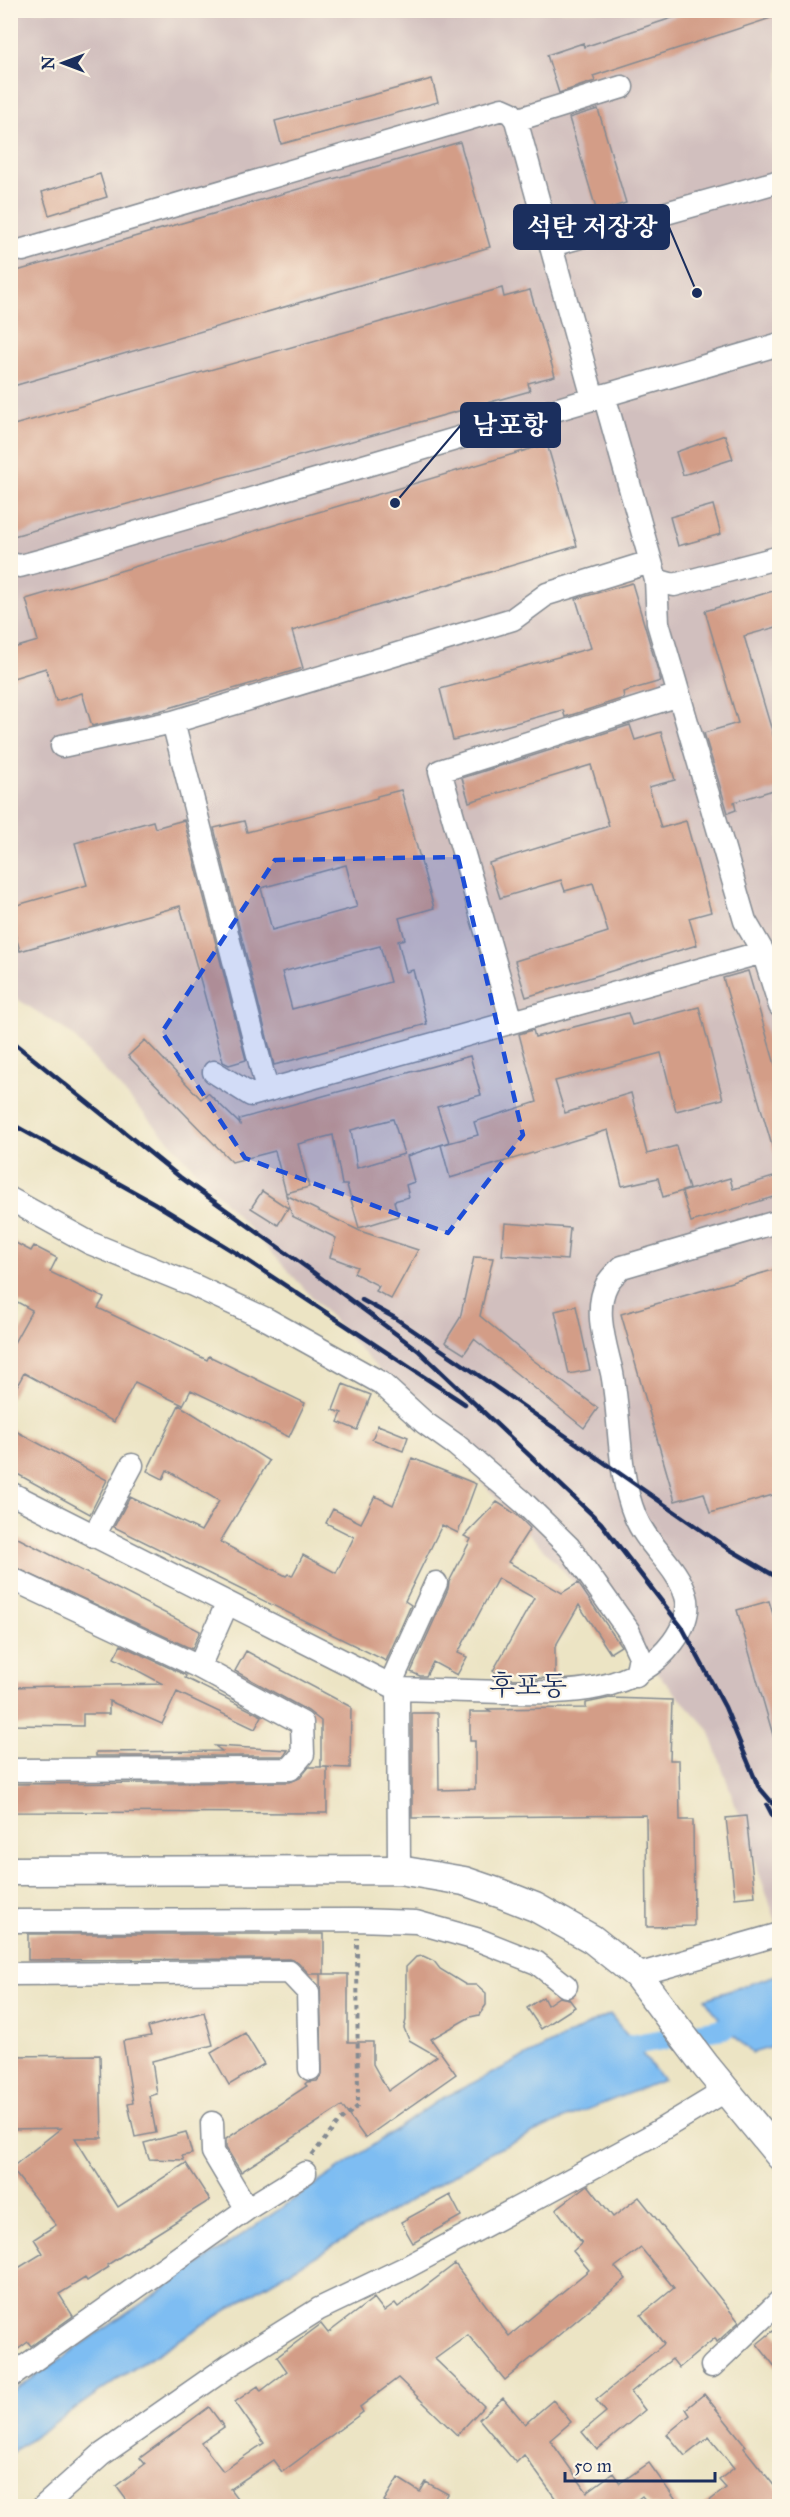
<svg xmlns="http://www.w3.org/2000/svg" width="790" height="2517" viewBox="0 0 790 2517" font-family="'IM FELL Great Primer','Noto Serif KR',serif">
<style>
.industrial{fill:#d1bfbe}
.water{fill:#7ebdf2;stroke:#4c76a8;stroke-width:1.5}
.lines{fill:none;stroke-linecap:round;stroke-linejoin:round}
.canal{stroke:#7ebdf2;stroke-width:21}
.building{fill:#d39d87;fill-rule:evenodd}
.minor-casing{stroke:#848a91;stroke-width:25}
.major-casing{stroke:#848a91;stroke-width:31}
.path{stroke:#848a91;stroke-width:4;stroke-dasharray:4.5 4.5;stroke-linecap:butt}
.minor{stroke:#fff;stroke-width:22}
.major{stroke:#fff;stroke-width:28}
.rail{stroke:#1b2f5e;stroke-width:4.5}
.marked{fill:#1d4ed8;fill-opacity:0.2;stroke:#1d4ed8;stroke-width:4.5;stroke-dasharray:12 8;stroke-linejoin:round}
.labels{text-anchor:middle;stroke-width:4.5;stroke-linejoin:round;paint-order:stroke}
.quarter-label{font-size:27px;fill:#1b2f5e;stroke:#fcf5e5}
.leader{fill:none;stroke:#1b2f5e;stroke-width:2}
.callout-dot{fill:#1b2f5e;stroke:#fcf5e5;stroke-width:2}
.callout{fill:#1b2f5e;stroke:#1b2f5e;stroke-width:2}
.callout-label{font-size:26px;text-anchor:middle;font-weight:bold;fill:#fff}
</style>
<rect width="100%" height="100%" fill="#fcf5e5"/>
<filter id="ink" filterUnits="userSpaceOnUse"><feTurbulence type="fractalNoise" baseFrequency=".0167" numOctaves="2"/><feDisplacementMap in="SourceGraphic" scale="12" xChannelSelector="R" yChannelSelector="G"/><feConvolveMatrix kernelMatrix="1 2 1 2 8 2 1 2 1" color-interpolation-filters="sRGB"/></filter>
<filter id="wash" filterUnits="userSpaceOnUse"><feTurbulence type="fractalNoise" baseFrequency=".008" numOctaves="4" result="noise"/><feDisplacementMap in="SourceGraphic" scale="24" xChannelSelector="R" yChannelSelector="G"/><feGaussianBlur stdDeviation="1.35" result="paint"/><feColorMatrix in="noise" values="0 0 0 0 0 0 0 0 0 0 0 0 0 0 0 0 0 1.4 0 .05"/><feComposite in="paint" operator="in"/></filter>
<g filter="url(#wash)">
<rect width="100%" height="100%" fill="#ece4c4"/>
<!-- industrial -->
<path class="industrial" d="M10,11H779V1930L709,1730L70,1033L11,995Z"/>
<!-- water -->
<path class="water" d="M779,1974V2045L752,2053L726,2028L705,1999Z
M610,2014L663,2080L566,2118L494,2151L260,2289L119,2378L11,2453V2393L439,2100Z"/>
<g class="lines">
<!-- canal -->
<path class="canal" d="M606,2054L627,2046L726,2028"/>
</g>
<g id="blocks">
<!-- building -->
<path class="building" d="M696,10H780V15L593,76L595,81L559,93L547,55L583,43L584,47Z
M432,79L438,102L281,144L275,121Z
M598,109L626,203L597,212L569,118Z
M460,142L490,247L10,387V273Z
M100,174L107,197L49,215L42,192Z
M502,288L504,297L530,290L555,376L528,383L530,391L10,537V426Z
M725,435L733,459L683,475L676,452Z
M547,444L577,546L292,631L303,668L159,711L92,726L82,693L56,701L46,668L10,679V649L38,641L26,599Z
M713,505L721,534L678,546L670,517Z
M632,583L661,681L623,692L624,698L565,717L563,710L453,740L440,689L591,648L576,599Z
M780,589V626L744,636L780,758V788L734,802L736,810L728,813L704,733L738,723L705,611Z
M630,725L635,740L661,732L675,780L649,787L661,828L686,821L711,912L689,918L697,945L526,997L515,961L608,932L593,883L565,891L561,880L500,898L489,863L609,826L591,765L469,802L462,778Z
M401,790L434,908L399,918L405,939L398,941L406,972L413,970L427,1024L274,1065L214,828L244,821L247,832L377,798V796ZM346,865L357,907L272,930L261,888ZM380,946L390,982L292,1009L282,972Z
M184,820L246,1060L229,1065L223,1062L180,906L20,951L10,917V907L87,885L75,843L153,821L155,828Z
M748,971L780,1082V1156H775L723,978Z
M699,1007L723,1099L676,1111L661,1053L555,1081L565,1113L631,1093L647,1154L676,1146L689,1189L663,1197L658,1178L622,1186L608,1130L450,1178L441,1145L478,1135L474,1122L537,1102L519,1034L533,1030L535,1037L628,1013L632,1025Z
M145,1040L201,1099L208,1093L240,1124L239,1119L470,1056L481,1095L437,1107L449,1142L407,1156L414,1182L406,1185L409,1197L394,1201L398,1216L359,1228L347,1185H342L333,1135L298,1144L309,1187L286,1193L275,1151L232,1162L128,1056ZM393,1119L404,1154L357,1168L351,1130Z
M780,1175V1195L691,1222L682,1192L730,1178L733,1189Z
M262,1191L288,1208L278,1225L251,1208Z
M286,1195L360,1231L418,1250L391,1299L376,1291L379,1286L354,1273L357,1267L330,1257L336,1238L292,1216Z
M505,1223L570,1228L567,1260L502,1255Z
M10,1240L31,1251L34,1246L57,1258L50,1272L104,1298L98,1308L207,1360L209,1356L305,1403L289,1437L191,1390L183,1405L135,1382L114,1422L24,1373L10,1399V1350L32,1310L10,1298Z
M474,1257L493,1258L480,1316L533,1360L598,1408L584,1428L474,1339L464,1354L445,1342L460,1318Z
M780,1268V1493L710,1513L704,1493L675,1501L621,1314Z
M576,1306L590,1370L569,1374L555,1311Z
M343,1384L371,1395L357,1430L338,1422L342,1413L333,1410Z
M179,1405L269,1461L220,1542L286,1576L288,1574L292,1576L303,1555L336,1573L354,1537L326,1523L333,1509L361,1523L375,1496L393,1505L412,1458L476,1484L458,1533L442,1525L405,1601L411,1605L386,1661L114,1527L130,1497L201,1531L219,1501L167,1470L163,1479L147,1471Z
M378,1425L408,1437L403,1451L372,1439Z
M10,1428L107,1480L90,1514L10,1470Z
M497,1502L517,1515L530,1528L508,1562L562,1593L578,1583L621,1646L610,1653L579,1605L555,1647V1678L506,1679L493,1671L534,1598L498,1578L458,1653L467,1657L457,1675L433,1662L426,1676H420L411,1672L448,1589L449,1582L471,1539L464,1536Z
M10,1534L200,1631L192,1649L10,1565Z
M769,1601L780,1637V1742H775L737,1610Z
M121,1645L183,1674L186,1676L185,1678L262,1716L255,1729L177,1692L162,1724L109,1701V1714H83V1726L10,1725V1687L163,1684L114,1658Z
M246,1651L351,1707L350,1768L321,1767V1721L308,1711L235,1671Z
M610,1698L672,1700L670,1760H679L680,1820H693L694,1926L647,1927L646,1815L412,1818V1713H438L439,1790L475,1789V1741H470V1712H492L486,1709L586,1708V1703Z
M215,1746L288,1750L284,1756H96V1752L222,1751Z
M309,1767H327V1813L10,1812V1784L290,1782L300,1778Z
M746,1816L755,1896L735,1898L726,1818Z
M28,1934H324V1974H309L298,1962L289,1959L28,1960Z
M423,1956L434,1961L440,1969L466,1985H477L486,1993V2005L479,2015L470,2017L431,2039L456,2074L365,2138L342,2106L241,2172L226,2148V2139L307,2086L305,2084L307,2082L317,2081L322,2075L320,1974H348V2042H373V2064L388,2091L437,2056L409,2040L404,2028L406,2020V1967L416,1957Z
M543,1997L547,2005L559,1997L569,1999L575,2007L541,2029L527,2008Z
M204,2012L213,2045L152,2061L157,2094L149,2096L156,2133L135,2137L128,2104L133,2103L123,2041L151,2036L148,2027Z
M245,2033L264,2064L229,2085L211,2053Z
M100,2055L102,2138H75L118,2207L186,2163L210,2200L107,2265L109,2267L87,2281L85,2278L59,2294L73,2316L31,2346L28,2342L10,2355V2273L43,2253L34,2239L56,2225L11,2168L61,2128L10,2129V2056Z
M186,2132L192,2154L182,2156L184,2160L149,2159L144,2143Z
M588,2185L613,2217L639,2197L739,2322L717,2342L715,2338L679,2368L672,2359L631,2392L645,2410L597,2450L582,2432L606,2412L596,2400L664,2344L641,2315L674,2288L641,2248L615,2267L626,2279L505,2380L468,2335L435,2359L484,2406L457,2435L398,2378L360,2407L363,2412L282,2472L273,2460L230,2489L243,2506H146L141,2500L131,2506L116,2486L145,2464L140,2458L209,2407L224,2427L201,2443L223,2471L264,2443L235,2402L258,2386L261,2391L287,2371L277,2357L321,2324L328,2333L374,2298L384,2311L395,2303L398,2307L455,2264L509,2336L589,2270L573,2251L582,2243L556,2209Z
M450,2195L461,2216L413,2243L401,2222Z
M773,2331L780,2339V2373L757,2344Z
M704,2394L746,2446L744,2448L780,2493V2506H703L726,2488L719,2480L734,2468L709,2437L685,2456L667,2434L690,2415L686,2409Z
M503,2398L525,2424L553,2400L571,2422L550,2440L587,2492L613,2473L620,2483L649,2463L680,2506H650L642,2496L629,2506H561L524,2455L516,2463L479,2419Z
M398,2478L420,2492L426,2482L448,2494L442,2505L444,2506H393L384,2501Z"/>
</g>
</g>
<g filter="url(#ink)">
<use href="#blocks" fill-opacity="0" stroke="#848a91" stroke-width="1.5"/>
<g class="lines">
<!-- minor casing -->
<g class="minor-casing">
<path id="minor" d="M516,120L622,87
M552,245L780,181
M23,250L502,109L511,113L516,120L593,398
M604,395L656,580L658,623L745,921L763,952L780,1006
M10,564L20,566L46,559L780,344
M656,580L674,585L780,557
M173,722L267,1090
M62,746L173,722L513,619L547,594L650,562
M512,1022L440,771L679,695
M214,1072L251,1095L763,952
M10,1199L90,1243L193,1285L268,1320L381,1383L425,1423L456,1445L523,1502L569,1547L628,1630L640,1656L636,1676
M10,1493L398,1689L399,1870
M94,1536L132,1465
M10,1578L199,1667L302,1723L303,1754L290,1769L10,1770
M199,1667L227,1604
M390,1685L436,1583
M398,1689C433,1690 468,1691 503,1692C564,1693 633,1696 673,1642C682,1630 691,1611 686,1596C677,1565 647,1546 635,1516C617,1472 621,1420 612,1373C606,1346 593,1310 607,1284C610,1278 617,1272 622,1267L780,1221
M10,1921L357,1920L416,1922L476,1939L537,1963L566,1986
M10,1974L289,1972L308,1992L310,2069
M637,1975L780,1934
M212,2123L213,2152L247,2209
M712,2366L780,2301
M10,2377L247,2209L305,2173
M44,2506L101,2455L230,2365L319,2309L407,2267L540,2196L649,2137L725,2091"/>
</g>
<!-- major casing -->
<g class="major-casing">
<path id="major" d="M10,1871L399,1870L464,1881L502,1894L535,1907L592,1939L637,1975L705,2065L780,2156"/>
</g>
<!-- path -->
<path class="path" d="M312,2155L339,2122L358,2106L357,1938"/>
<!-- minor -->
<use href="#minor" class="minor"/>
<!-- major -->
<use href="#major" class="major"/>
<!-- rail -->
<path class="rail" d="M10,1040L180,1177L313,1272L419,1351L601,1523L683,1629L725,1707L758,1786L780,1812
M10,1123L154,1203L236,1253L465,1404
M362,1300L395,1318L471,1370L724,1546L780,1579
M767,1805L780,1830"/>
</g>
</g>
<!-- marked area -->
<path class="marked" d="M458,857L523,1135L448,1233L245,1158L162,1032L275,860Z"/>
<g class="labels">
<!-- quarter labels -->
<g class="quarter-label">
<text x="528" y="1695">후포동</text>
</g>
</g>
<!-- callouts -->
<path class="leader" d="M697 293L669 227M395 503L461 425"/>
<g class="callout-dot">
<circle cx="697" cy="293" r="6"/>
<circle cx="395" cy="503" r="6"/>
</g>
<g class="callout">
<rect x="514" y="205" width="155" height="44" rx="6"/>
<rect x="461" y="403" width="99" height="44" rx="6"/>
</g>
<g class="callout-label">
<text x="592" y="236">석탄 저장장</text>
<text x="510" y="434">남포항</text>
</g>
<!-- margin -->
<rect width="790" height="2517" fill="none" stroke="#fcf5e5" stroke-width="36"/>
<!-- north arrow -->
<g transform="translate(63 63) rotate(270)" stroke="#fcf5e5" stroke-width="4.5" paint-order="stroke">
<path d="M0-4.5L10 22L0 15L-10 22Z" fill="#1b2f5e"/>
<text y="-9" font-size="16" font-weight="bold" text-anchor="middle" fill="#1b2f5e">N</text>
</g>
<!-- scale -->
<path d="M565 2472v9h150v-9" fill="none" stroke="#1b2f5e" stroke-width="3"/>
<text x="574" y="2472" font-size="18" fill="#1b2f5e" stroke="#fcf5e5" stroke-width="4.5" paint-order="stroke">50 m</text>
</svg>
